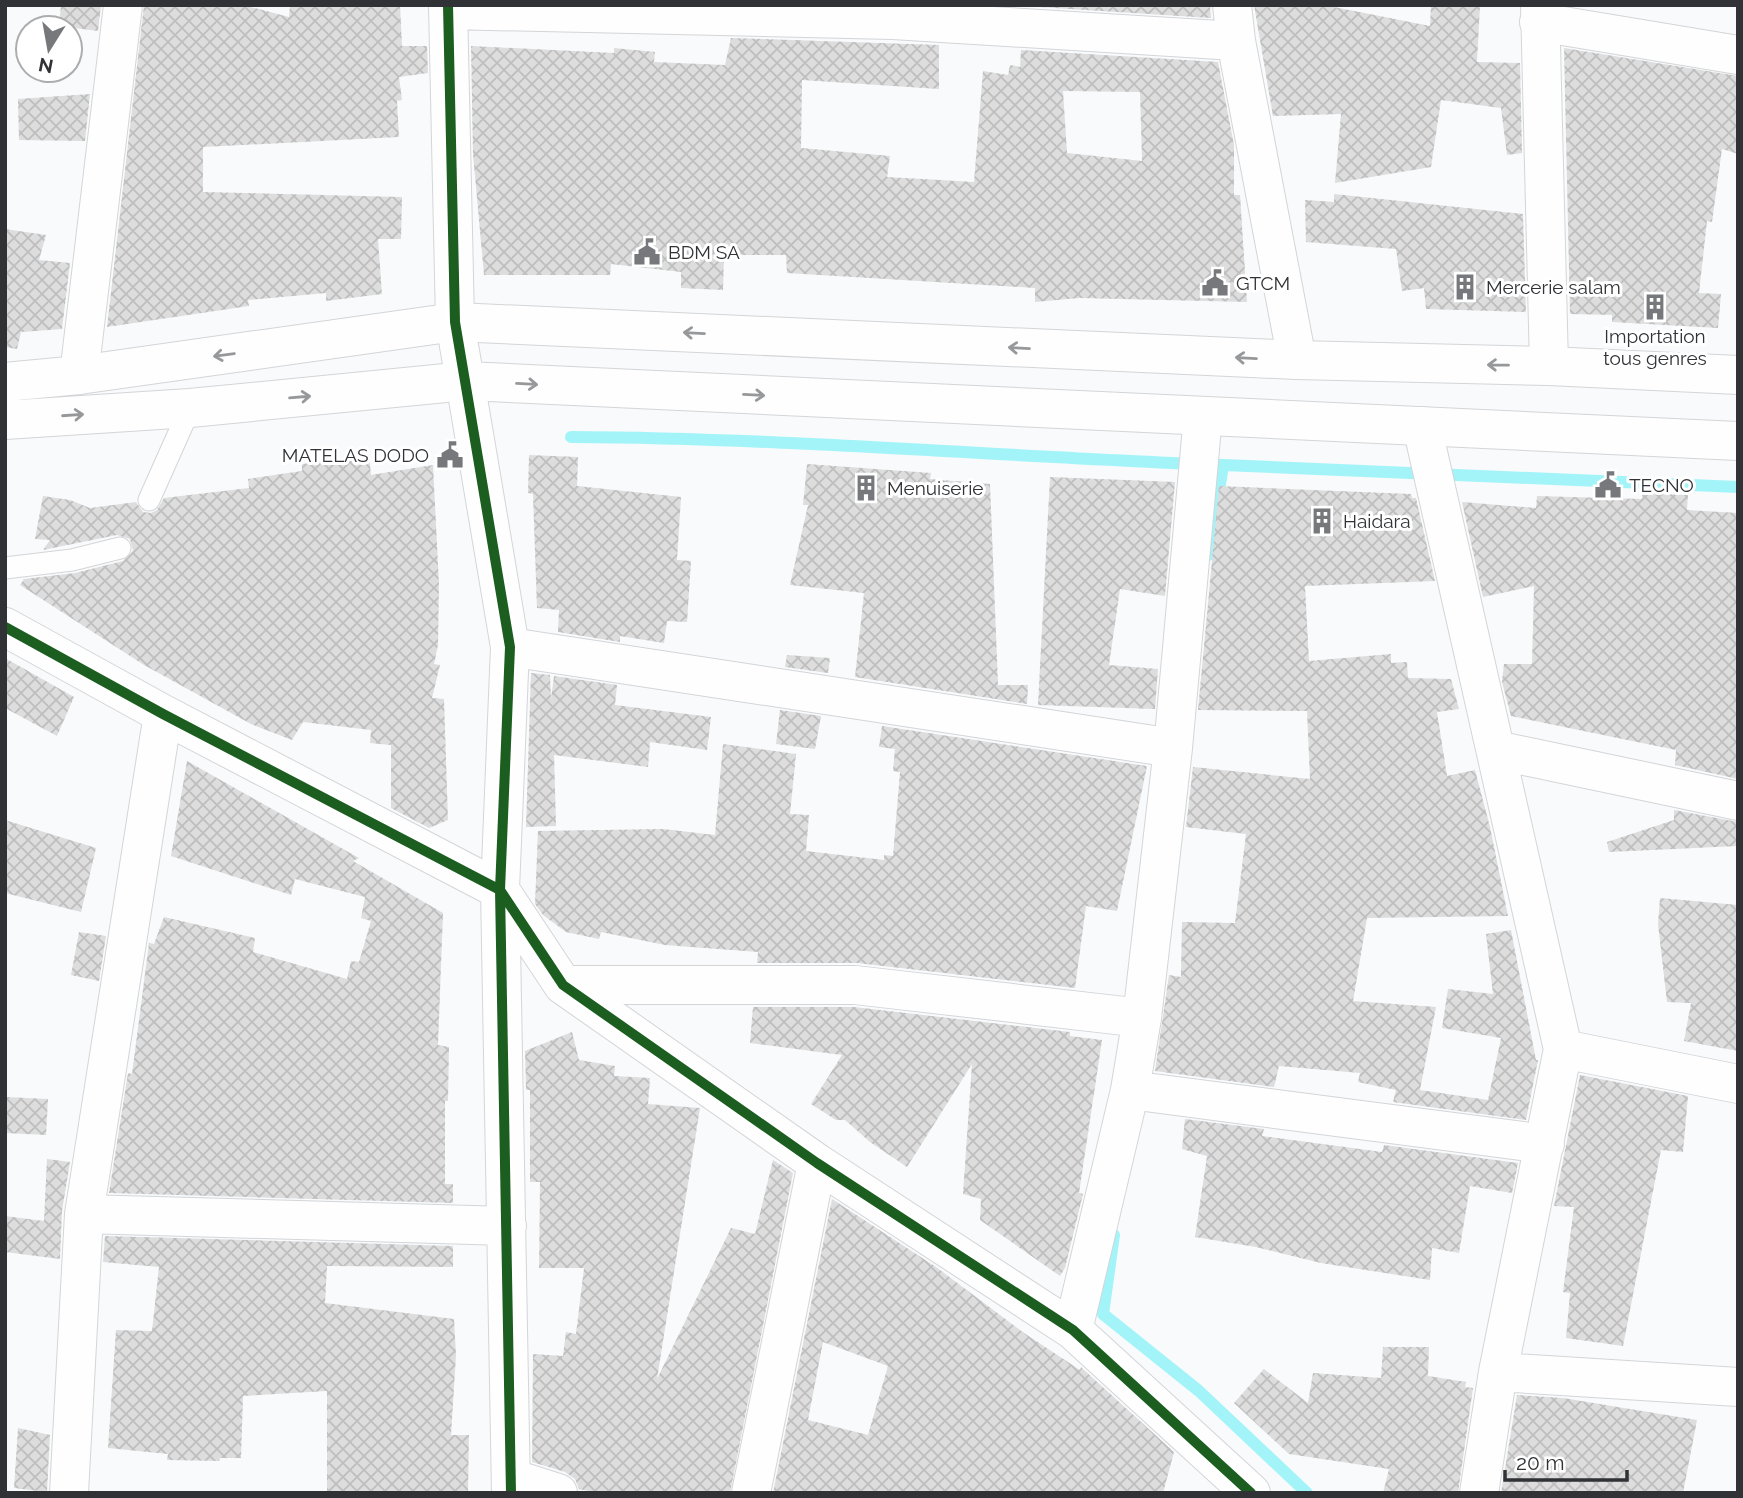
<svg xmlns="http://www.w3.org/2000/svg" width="1743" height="1498" viewBox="0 0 1743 1498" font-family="Raleway,sans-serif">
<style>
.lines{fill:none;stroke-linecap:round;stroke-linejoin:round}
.stream{stroke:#a3f4f8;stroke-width:12}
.building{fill:url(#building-cross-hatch);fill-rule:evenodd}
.lane-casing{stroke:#d3d5d7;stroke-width:23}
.street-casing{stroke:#d3d5d7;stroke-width:40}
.primary-casing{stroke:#d3d5d7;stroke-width:40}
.lane{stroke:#fefeff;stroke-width:21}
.street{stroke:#fefeff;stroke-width:38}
.primary{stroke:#fefeff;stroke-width:38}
.cycleway-casing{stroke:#fff;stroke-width:15}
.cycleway{stroke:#1b5e20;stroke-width:10}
.oneway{stroke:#97989a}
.labels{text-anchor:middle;stroke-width:6;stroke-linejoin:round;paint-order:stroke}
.poi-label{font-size:19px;fill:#303235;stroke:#fff;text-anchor:start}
</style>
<defs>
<pattern id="building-cross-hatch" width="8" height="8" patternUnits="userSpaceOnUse" patternTransform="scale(1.75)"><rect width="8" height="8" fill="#ddd"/><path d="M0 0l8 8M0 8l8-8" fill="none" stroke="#bebebe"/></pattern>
</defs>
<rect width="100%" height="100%" fill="#f8fafc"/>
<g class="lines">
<!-- stream -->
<path class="stream" d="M571,437C788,438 1006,457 1223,465L1209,555
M1223,465L1738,487
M1114,1235L1103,1314L1199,1391L1307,1493"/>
</g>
<!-- building -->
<path class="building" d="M61,5H101L98,31L59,26Z
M144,5H243L289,17L290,5H400L402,46H427L428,73L399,77L402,100L397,101L399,137L203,147V192L402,197L401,239H378L382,294L326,301V293L248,300L249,306L107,327Z
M1024,5H1210L1211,18L1023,6Z
M1254,5H1324L1430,26L1431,5H1480L1477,62L1520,63L1522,153L1507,155L1501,108L1441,100L1431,167L1335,183L1341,114L1273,116Z
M731,38L939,45V89L802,80L801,148L890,156L887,177L974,182L983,71L1008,75L1010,65L1020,67L1021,50L1218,62L1234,145V195H1240L1247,302L1079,298L1035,302V288L787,273L786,255H724L723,290L681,288V272L611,264L610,275H484L473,154L471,46L614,53V48L655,52L654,62L725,65ZM1063,91L1140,92L1142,161L1067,153Z
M1564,48L1738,76V154L1722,149L1712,222L1707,221L1699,293L1721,294L1718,328L1612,322V315L1570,314Z
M90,94L85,141L19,140L18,99Z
M1334,194L1523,214L1526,312L1426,309L1424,288L1402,291L1396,249L1306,242L1305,200L1334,202Z
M5,229L46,235L39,260L70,263L62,329L21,332L17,349L5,347Z
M529,455L578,457L577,486L681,497L677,560L691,561L687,622L667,621L664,643L620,636V642L558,632L559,610L537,608L533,494L528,493Z
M369,456L371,475L433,465L439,585L438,645L434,664L440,665L432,698L444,699L448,820L429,828L391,808V745L370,743L371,730L303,722L292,740L251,724L144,665L20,585L24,579L75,573L123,561L133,551L130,539L117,535L43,550L50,540L35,539L43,496L70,500L90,508L136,502L143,512L151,513L157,510L164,498L249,488L248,479L302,471V464Z
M807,464L931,473L930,479L990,484L998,685H1028L1027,704L855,677L864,593L790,585L808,505H803Z
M1050,477L1175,482L1165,596L1120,589L1109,665L1158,669L1155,709L1038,705Z
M1219,486L1411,494L1412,498H1416L1435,581L1305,586L1309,661L1391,654V663L1407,662L1408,678L1451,679L1459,709L1437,712L1447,776L1475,770L1490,827L1508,916L1367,918L1353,1001L1436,1007L1420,1090L1488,1100L1501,1038L1442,1028L1448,989L1493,994L1486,934L1511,930L1536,1060H1538L1526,1120L1393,1102L1396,1090L1358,1082L1360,1073L1279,1066L1274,1087L1155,1071L1169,975L1181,977L1182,922L1235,923L1246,834L1186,827L1193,767L1310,779L1307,711L1198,710Z
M1642,493L1688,495L1687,510L1738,513V779L1675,765L1676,750L1511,716L1502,682L1504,664H1532L1534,586L1483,597L1462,502L1536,508L1537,496L1642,499Z
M787,655L830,658L828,673L785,667Z
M5,658L74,697L57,736L5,708Z
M531,673L550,675L551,699L554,676L617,685L615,705L711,717L707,750L650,742L648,767L554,755L556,826L526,827Z
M780,710L821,716L815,749L776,744Z
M882,726L1147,766L1117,911L1086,906L1075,988L857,963H757L758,952L665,945L601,932L599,939L566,932L543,915L535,904L538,831L663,829L715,835L723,744L796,754L790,814L809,815L806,851L884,860V855L893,856L900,772L893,771L895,749L879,747Z
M187,761L359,858L353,861L443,913L438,1045L449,1047L448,1101H445V1184H453V1203L109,1193L128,1073L132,1074L149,943L154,944L164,917L255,938L253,952L347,979L351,961L359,962L371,921L361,918L365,897L295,879L291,895L171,856Z
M1674,810L1738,822V846L1609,852L1607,842L1674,820Z
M5,820L96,848L81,912L5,893Z
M1660,898L1738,905V1051L1684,1041L1691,1003L1667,1002L1658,924Z
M79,932L106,936L99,981L71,975Z
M753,1007H854L1070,1032V1036L1102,1040L1079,1193L1083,1194L1065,1268L1060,1276L980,1220L981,1199L963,1194L972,1064L907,1167L870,1142L845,1120H836L811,1104L842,1055L750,1043Z
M572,1032L579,1060L615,1066L614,1076L650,1078L648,1104L700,1108L657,1379L731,1228L755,1234L773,1160L793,1173L730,1493H598L579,1489L575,1479L565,1472L532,1462L533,1354L563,1356L566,1332L576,1334L584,1268H539L540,1182H530V1090H526L525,1051Z
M1580,1075L1688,1096L1683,1152L1661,1150L1623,1346L1566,1338L1570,1293L1563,1292L1574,1207L1554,1206Z
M5,1097L48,1099L46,1135L5,1133Z
M1185,1119L1264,1129L1262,1136L1382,1152L1384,1145L1518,1163L1512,1193L1470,1186L1459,1253L1432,1248L1430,1280L1321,1263L1256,1247L1195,1237L1207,1156L1182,1149Z
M47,1159L70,1162L62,1211L60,1259L5,1252V1216L44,1221Z
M832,1199L936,1267L1024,1333L1080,1370L1081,1367L1083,1369L1174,1452L1163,1493H773ZM823,1342L888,1366L868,1435L808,1420Z
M105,1236L453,1246V1267L327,1266L325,1303L454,1319L456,1355L451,1435H469L468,1493H327V1391L243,1396L241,1458H220L219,1461L167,1460L168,1454L108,1448L116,1330L152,1331L159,1267L103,1262Z
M1383,1347H1429L1428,1376L1466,1382L1465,1387L1473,1388L1458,1493H1383L1389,1469L1289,1454L1234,1403L1264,1369L1308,1403L1313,1373L1381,1378Z
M1517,1395L1563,1398L1697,1420L1683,1493H1501Z
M18,1428L50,1435L47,1492L14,1488Z"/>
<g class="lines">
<!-- lane casing -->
<g class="lane-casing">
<path id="lane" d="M149,500L190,408
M5,568L72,560L120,548"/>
</g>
<!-- street casing -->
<g class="street-casing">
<path id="street" d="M448,5L455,322L510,647L500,890L511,1493
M1232,5L1236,41L1297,360
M1540,5L1549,366
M448,10L893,20L1236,41
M1539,22L1738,55
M79,375L123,5
M1422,426L1563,1049L1738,1084
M5,627L163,714L500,890L563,985L817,1163L1073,1330L1251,1493
M510,647L1173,748
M1496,750L1738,801
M563,985H855L1142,1018
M1130,1090L1545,1144
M84,1214L507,1226
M1073,1330L1130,1090L1142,1018L1173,748L1203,416
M1498,1372L1738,1387
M511,1478L558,1493
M69,1493L84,1214L163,714
M751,1493L817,1163
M1479,1493L1498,1372L1563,1049"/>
</g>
<!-- primary casing -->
<g class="primary-casing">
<path id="primary" d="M5,382L79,375L455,322L1297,360L1549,366L1738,375
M5,420L190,408L466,381L1738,441"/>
</g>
<!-- lane -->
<use href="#lane" class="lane"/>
<!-- street -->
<use href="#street" class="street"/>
<!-- primary -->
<use href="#primary" class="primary"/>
<!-- cycleway casing -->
<g class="cycleway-casing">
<path id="cycleway" d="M448,5L455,322L510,647L500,890L511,1493
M5,627L163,714L500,890L563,985L817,1163L1073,1330L1251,1493"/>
</g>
<!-- cycleway -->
<use href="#cycleway" class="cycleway"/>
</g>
<!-- one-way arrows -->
<defs><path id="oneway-shaft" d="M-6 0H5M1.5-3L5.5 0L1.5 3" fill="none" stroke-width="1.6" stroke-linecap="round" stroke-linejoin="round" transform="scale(1.75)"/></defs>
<g class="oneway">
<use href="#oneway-shaft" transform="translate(694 333) rotate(-177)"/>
<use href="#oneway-shaft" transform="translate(1019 348) rotate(-177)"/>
<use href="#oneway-shaft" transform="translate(224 355) rotate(172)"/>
<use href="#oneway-shaft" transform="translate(1246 358) rotate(-177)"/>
<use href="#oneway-shaft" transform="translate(1498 365) rotate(-179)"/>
<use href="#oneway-shaft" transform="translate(527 384) rotate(3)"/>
<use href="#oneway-shaft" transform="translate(754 395) rotate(3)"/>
<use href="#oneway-shaft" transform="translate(300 397) rotate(-5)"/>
<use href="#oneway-shaft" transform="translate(73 415) rotate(-4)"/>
</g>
<!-- icons -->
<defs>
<g id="civic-bare" transform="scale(2.1)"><path d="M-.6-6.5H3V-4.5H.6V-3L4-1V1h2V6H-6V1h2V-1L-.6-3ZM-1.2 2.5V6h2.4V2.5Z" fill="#76787b" stroke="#fff" stroke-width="2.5" paint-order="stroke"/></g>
<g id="building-bare" transform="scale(2.1)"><path d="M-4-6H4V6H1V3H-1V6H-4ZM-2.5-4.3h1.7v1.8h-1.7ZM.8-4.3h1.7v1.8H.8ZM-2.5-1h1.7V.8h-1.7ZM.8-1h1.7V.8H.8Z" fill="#76787b" stroke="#fff" stroke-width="2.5" paint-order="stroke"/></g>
</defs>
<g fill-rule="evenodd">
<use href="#civic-bare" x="647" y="252"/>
<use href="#civic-bare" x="1215" y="283"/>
<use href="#building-bare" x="1465" y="287"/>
<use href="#building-bare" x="1655" y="307"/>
<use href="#civic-bare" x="450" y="455"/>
<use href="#civic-bare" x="1608" y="485"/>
<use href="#building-bare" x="866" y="488"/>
<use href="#building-bare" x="1322" y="521"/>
</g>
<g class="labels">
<!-- poi labels -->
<g class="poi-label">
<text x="668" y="259">BDM SA</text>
<text x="1236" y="290">GTCM</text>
<text x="1486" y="294">Mercerie salam</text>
<text x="1655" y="343" text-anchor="middle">Importation<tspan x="1655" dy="22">tous genres</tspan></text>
<text x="429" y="462" text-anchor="end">MATELAS DODO</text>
<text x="1629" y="492">TECNO</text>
<text x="887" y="495">Menuiserie</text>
<text x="1343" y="528">Haidara</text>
</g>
</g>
<!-- border -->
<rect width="1743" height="1498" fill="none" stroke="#303235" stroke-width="14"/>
<!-- north arrow -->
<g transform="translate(49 49) rotate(191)"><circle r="33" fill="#ffffff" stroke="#acadae" stroke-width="2"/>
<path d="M0-5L12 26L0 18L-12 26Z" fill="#76787b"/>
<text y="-10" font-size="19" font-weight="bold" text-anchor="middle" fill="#303235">N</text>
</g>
<!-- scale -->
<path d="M1505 1470v10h122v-10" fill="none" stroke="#303235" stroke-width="3.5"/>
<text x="1516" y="1470" font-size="21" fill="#303235" stroke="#ffffff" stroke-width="5" paint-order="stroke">20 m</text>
</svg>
